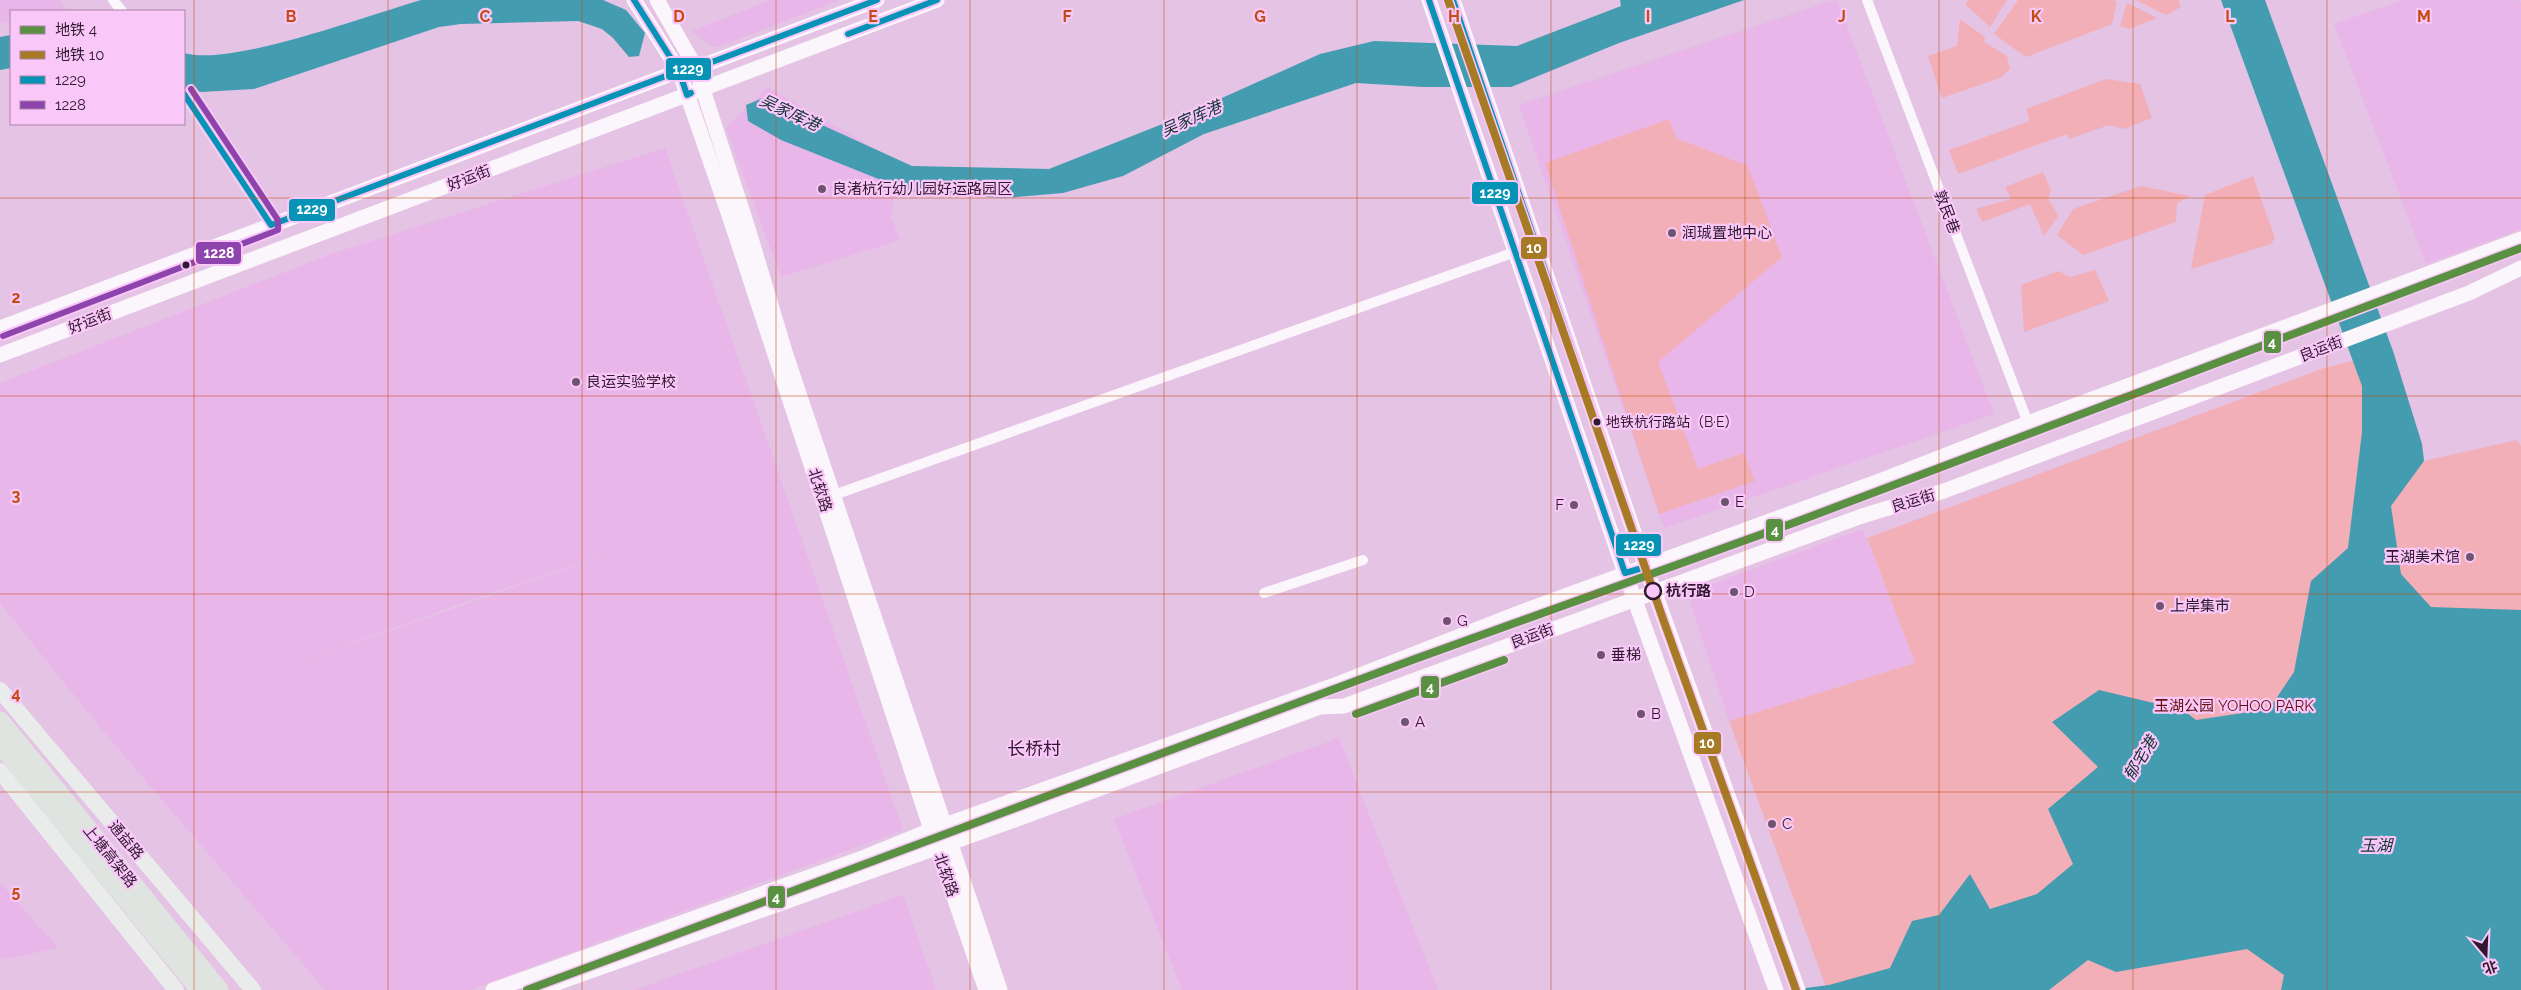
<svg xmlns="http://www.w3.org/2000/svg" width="2521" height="990" viewBox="0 0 2521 990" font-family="Raleway,'Noto Sans SC',sans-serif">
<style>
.built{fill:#e9b6e9;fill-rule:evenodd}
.green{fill:#f2afb7}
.water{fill:#449cb0}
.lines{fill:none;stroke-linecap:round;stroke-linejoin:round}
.street{stroke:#fbf6fb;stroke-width:10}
.secondary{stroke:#fbf6fb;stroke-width:15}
.primary{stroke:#eaeceb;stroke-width:16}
.highway{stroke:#dfe4e0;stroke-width:19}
.bus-1-casing{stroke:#f9c8f8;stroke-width:10}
.bus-2-casing{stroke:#f9c8f8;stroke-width:10}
.bus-1{stroke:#0793b6;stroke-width:6}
.bus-2{stroke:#8e44ad;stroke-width:6}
.metro-1-casing{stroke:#f9c8f8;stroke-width:11}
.metro-2-casing{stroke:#f9c8f8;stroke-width:11}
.metro-1{stroke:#599042;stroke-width:8}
.metro-2{stroke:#a77b25;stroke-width:8}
.grid{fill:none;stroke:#c34c13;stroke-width:1;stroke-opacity:0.55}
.poi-dot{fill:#6f546f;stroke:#f9c8f8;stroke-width:2}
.bus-dot{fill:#301930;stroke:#f9c8f8;stroke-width:2}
.stop-dot{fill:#f9c8f8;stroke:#301930;stroke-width:2.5}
.labels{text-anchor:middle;stroke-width:4.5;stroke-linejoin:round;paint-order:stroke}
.bus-label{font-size:14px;fill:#301930;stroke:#f9c8f8;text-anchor:start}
.street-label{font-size:15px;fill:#301930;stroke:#f9c8f8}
.poi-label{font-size:15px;fill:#301930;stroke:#f9c8f8;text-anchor:start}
.stop-label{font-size:15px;font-weight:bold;fill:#301930;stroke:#f9c8f8;text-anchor:start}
.park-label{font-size:15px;fill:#651010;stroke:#f9c8f8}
.water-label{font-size:16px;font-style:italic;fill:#103236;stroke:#f9c8f8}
.quarter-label{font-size:18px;fill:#301930;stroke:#f9c8f8}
.grid-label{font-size:16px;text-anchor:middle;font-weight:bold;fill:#c34c13;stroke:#f9c8f8;stroke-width:4.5;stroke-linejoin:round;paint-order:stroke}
.line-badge{stroke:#f9c8f8;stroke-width:2}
.badge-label{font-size:14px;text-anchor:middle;font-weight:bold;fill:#fff}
</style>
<rect width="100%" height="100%" fill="#e4c3e4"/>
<!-- built -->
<path class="built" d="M0,0H59L67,11H11V21L0,24Z
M771,0H840L718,47L710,45L692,31Z
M1834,0H1837L1994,414L1664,528L1519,105Z
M2404,0H2520L2521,4V229L2426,264L2334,24Z
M767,87L899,162L891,216L900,240L781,277L726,128Z
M665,148L903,830L469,990H325L104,732L0,603V383L334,253ZM684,527L214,693L457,605Z
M1863,529L1915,663L1729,721L1687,593Z
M1339,738L1438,990H1182L1114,819Z
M0,882L58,948L0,960Z
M903,895L936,990H634Z"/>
<!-- green -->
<path class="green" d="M1968,0H2007L1990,27L1965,4Z
M2018,0H2112L2117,1L2112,24L2026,57L1994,34Z
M2136,0H2178L2181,7L2166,15Z
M2127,3L2157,18L2129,29L2120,26Z
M1960,19L1985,37L1984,42L2007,56L2010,69L2000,78L1942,98L1928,56L1957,46Z
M2106,79L2140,84L2152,118L2123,129L2109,125L2069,139L2067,134L1958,174L1949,150L2030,121L2026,109Z
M1669,119L1676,138L1748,166L1782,257L1658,362L1698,469L1744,453L1755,481L1659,514L1545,163Z
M2043,172L2051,190L2048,198L2058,216L2044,236L2030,204L1982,222L1976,209L2011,199L2005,187Z
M2253,176L2275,238L2271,244L2191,269L2205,195Z
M2141,186L2190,196L2177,203L2176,222L2083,255L2057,235L2073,209Z
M2095,270L2109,301L2024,332L2021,285L2059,271L2070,277Z
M2393,351L2422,444L2424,461L2517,440L2521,446V990H1827L1729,721L1915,663L1867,538L2324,368Z"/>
<!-- water -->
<path class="water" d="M421,0H603L626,10L645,33L639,56L629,57L613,38L602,29L578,21L461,24L439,27L254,89L201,92L184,87V53C230,67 369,15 421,0Z
M1620,0H1744L1619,43L1511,87H1423L1356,83L1204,134L1123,176L1063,193L1005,198L911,192L781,140L748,121L746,105L763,98L912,166L1049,169L1175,119L1320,54L1374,41L1517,46L1621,6Z
M2221,0H2265L2393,351L2422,444L2424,461L2391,506L2401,574L2431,607L2521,610V990H2281L2284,975L2247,949L2116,972L2088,960L2049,990H1790L1829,985L1890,968L1912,921L1939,915L1970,874L1990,909L2037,894L2073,864L2048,809L2098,767L2052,722L2099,690L2183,710L2196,720L2269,709L2294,672L2311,581L2348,548L2362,432V386Z
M11,35V68L0,70V37Z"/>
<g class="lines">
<!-- street -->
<path class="street" d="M113,0L122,11
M1867,0L2028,423
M184,94L271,225
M834,495L1515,252
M1264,593L1363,560"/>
<!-- secondary -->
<path class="secondary" d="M634,0L679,71L732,224L936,845L986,990
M657,0L696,68L747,225L786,355L1000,990
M1429,0L1625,573L1776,990
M1453,0L1650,579L1798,990
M0,328L679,71L696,68L877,0
M0,355L937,0
M493,990L865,857L931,830L1340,683L1516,614L1882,480L2028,423L2521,239
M537,990L1009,822L1320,707L1344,706L1862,516L1944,491L2469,293L2521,268"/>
<!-- primary -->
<path class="primary" d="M0,690L253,990
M0,771L176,990"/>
<!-- highway -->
<path class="highway" d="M0,721L219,990
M0,744L200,990"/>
<!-- bus-1 casing -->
<g class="bus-1-casing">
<path id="bus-1" d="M634,0L679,71L687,95L691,93
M1429,0L1625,573L1646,567L1453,0
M848,34L937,0
M184,94L271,225L679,71L696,68L877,0"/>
</g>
<!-- bus-2 casing -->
<g class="bus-2-casing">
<path id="bus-2" d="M3,336L278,230V220L191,89"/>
</g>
<!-- bus-1 -->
<use href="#bus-1" class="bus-1"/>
<!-- bus-2 -->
<use href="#bus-2" class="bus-2"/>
<!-- metro-1 casing -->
<g class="metro-1-casing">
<path id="metro-1" d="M1356,714L1504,660
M527,990L1415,659L1796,522L2521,248"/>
</g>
<!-- metro-2 casing -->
<g class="metro-2-casing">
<path id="metro-2" d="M1448,0L1663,619L1796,990"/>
</g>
<!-- metro-1 -->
<use href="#metro-1" class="metro-1"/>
<!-- metro-2 -->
<use href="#metro-2" class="metro-2"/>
</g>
<!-- grid -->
<path class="grid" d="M194,0V990M388,0V990M582,0V990M776,0V990M970,0V990M1164,0V990M1357,0V990M1551,0V990M1745,0V990M1939,0V990M2133,0V990M2327,0V990M0,198H2521M0,396H2521M0,594H2521M0,792H2521"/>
<!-- markers -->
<g class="poi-dot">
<circle cx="822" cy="189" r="5"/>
<circle cx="1672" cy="233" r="5"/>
<circle cx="576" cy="382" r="5"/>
<circle cx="1725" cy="502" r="5"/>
<circle cx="1574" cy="505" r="5"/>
<circle cx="2470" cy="557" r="5"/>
<circle cx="1734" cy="592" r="5"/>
<circle cx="2160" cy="606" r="5"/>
<circle cx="1447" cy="621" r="5"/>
<circle cx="1601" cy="655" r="5"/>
<circle cx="1641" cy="714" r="5"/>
<circle cx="1405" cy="722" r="5"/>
<circle cx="1772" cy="824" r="5"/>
</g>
<g class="bus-dot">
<circle cx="186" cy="265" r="4.5"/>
<circle cx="1597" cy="422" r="4.5"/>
</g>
<circle class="stop-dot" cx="1653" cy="591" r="8"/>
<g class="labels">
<!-- bus labels -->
<g class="bus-label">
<text x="1606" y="427">地铁杭行路站（B·E）</text>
</g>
<!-- street labels -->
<g class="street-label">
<text transform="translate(469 178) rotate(-21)" y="5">好运街</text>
<text transform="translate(1947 212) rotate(69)" y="5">敦民巷</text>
<text transform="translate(90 321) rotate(-21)" y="5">好运街</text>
<text transform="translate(2321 349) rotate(-21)" y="5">良运街</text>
<text transform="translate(820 490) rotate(72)" y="5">北软路</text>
<text transform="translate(1913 501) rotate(-17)" y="5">良运街</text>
<text transform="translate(1532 636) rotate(-20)" y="5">良运街</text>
<text transform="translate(126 840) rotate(50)" y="5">通益路</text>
<text transform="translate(110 856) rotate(51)" y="5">上塘高架路</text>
<text transform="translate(946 875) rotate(71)" y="5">北软路</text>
</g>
<!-- poi labels -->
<g class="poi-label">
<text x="832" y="194">良渚杭行幼儿园好运路园区</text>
<text x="1682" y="238">润珹置地中心</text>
<text x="586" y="387">良运实验学校</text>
<text x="1735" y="507">E</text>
<text x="1564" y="510" text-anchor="end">F</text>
<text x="2460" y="562" text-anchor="end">玉湖美术馆</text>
<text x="1744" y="597">D</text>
<text x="2170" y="611">上岸集市</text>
<text x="1457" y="626">G</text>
<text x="1611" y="660">垂梯</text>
<text x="1651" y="719">B</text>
<text x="1415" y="727">A</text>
<text x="1782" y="829">C</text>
</g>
<!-- stop labels -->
<g class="stop-label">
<text x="1666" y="596">杭行路</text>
</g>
<!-- park labels -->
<g class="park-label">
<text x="2234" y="711">玉湖公园 YOHOO PARK</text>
</g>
<!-- water labels -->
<g class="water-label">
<text transform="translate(790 112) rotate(25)" y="6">吴家库港</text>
<text transform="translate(1191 118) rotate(-24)" y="6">吴家库港</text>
<text transform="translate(2140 758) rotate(-58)" y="6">郁宅港</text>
<text x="2376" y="851">玉湖</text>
</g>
<!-- quarter labels -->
<g class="quarter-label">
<text x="1034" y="755">长桥村</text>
</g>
</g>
<g class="grid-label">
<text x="291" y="22">B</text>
<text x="485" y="22">C</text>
<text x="679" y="22">D</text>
<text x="873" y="22">E</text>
<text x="1067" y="22">F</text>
<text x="1260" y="22">G</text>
<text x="1454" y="22">H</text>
<text x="1648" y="22">I</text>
<text x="1842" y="22">J</text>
<text x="2036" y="22">K</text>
<text x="2230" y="22">L</text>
<text x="2424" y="22">M</text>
<text x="16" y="303">2</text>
<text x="16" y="501">3</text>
<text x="16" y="699">4</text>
<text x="16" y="897">5</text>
</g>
<g class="line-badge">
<rect x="665" y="57" width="47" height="24" rx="5" fill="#0793b6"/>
<rect x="1471" y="181" width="48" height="24" rx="5" fill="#0793b6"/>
<rect x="288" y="198" width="48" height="24" rx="5" fill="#0793b6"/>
<rect x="1520" y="236" width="28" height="24" rx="5" fill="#a77b25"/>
<rect x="195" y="241" width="47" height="24" rx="5" fill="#8e44ad"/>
<rect x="2263" y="330" width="19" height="24" rx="5" fill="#599042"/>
<rect x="1765" y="518" width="19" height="24" rx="5" fill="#599042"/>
<rect x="1615" y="533" width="47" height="24" rx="5" fill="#0793b6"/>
<rect x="1420" y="675" width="20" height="24" rx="5" fill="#599042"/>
<rect x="1693" y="731" width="29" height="24" rx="5" fill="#a77b25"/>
<rect x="767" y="885" width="19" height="24" rx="5" fill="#599042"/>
</g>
<g class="badge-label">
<text x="688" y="74">1229</text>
<text x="1495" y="198">1229</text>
<text x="312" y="214">1229</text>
<text x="1534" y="253">10</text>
<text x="219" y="258">1228</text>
<text x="2272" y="347">4</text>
<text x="1775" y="535">4</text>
<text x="1639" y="550">1229</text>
<text x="1430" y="692">4</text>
<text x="1707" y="748">10</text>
<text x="776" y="902">4</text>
</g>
<!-- legend -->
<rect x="10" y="10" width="175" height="115" fill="#f9c8f8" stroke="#a982a8"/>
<rect x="20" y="26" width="25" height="8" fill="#599042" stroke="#a982a8"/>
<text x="55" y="35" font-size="15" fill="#301930">地铁 4</text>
<rect x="20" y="51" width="25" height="8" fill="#a77b25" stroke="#a982a8"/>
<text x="55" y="60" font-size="15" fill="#301930">地铁 10</text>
<rect x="20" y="76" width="25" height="8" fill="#0793b6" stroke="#a982a8"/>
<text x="55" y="85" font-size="15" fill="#301930">1229</text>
<rect x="20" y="101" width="25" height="8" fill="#8e44ad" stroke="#a982a8"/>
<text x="55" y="110" font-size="15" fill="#301930">1228</text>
<!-- north arrow -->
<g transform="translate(2486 955) rotate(161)" stroke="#f9c8f8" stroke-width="4" paint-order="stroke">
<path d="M0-4L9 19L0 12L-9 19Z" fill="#301930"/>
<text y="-8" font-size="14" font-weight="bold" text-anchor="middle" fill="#301930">北</text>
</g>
</svg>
